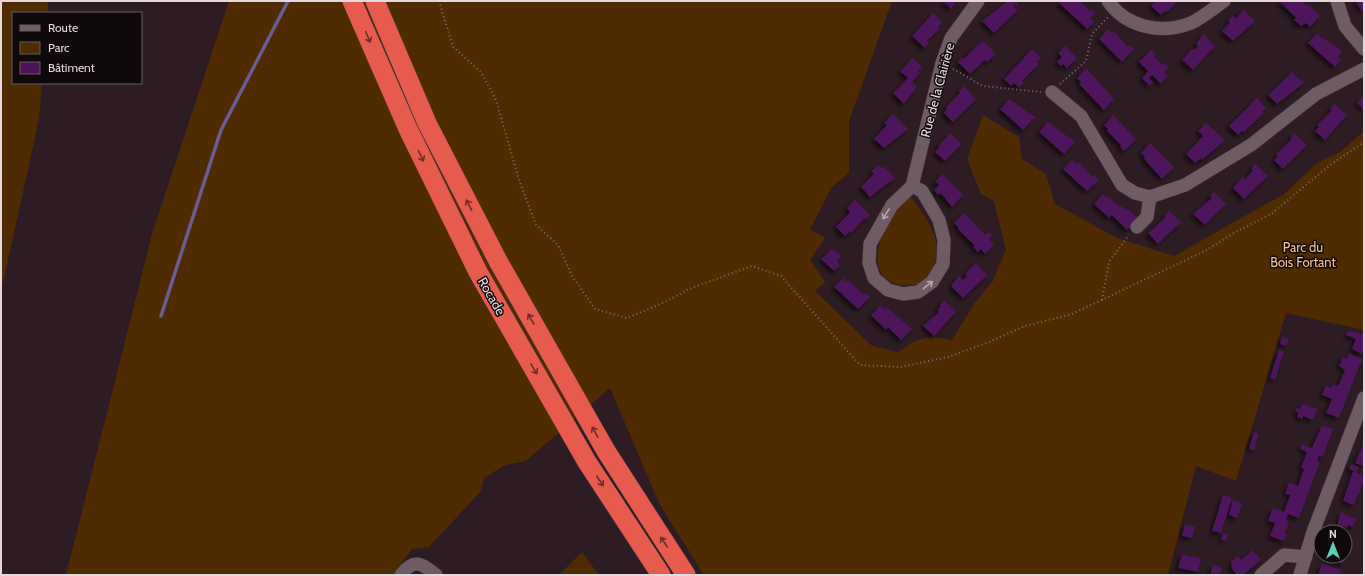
<svg xmlns="http://www.w3.org/2000/svg" width="1365" height="576" viewBox="0 0 1365 576" font-family="Cabin,sans-serif">
<style>
.green{fill:#4f2b01}
.lines{fill:none;stroke-linecap:round;stroke-linejoin:round}
.stream{stroke:#685d94;stroke-width:3.5}
.building{fill:#4d145c;filter:url(#shadow)}
.minor-casing{stroke:#46383e;stroke-width:14}
.highway-casing{stroke:#46383e;stroke-width:20}
.path{stroke:#7c6d72;stroke-width:2;stroke-dasharray:1 3;stroke-linecap:butt}
.minor{stroke:#6f5b63;stroke-width:13}
.highway{stroke:#e75a4e;stroke-width:19}
.oneway{stroke:#712d2a}
.oneway2{stroke:#b5a6ac}
.labels{text-anchor:middle;stroke-width:3;stroke-linejoin:round;paint-order:stroke}
.street-label{font-size:13px;fill:#e4d8dc;stroke:#10090c}
.park-label{font-size:13px;fill:#f9bf8c;stroke:#10090c}
</style>
<defs>
<filter id="shadow"><feDropShadow dx="-3" dy="3" stdDeviation="2" flood-color="#0009"/></filter>
</defs>
<rect width="100%" height="100%" fill="#2d1c23"/>
<!-- green -->
<path class="green" d="M1,1H48V13H13V83H42L39,119L1,292Z
M229,1H892L849,121V173L832,187L810,229L825,238L810,260L825,282L815,291L872,346L898,352C920,337 925,335 952,340L974,304L993,281L1006,249L994,201L981,194L967,159L983,115L1019,137L1022,159L1046,174L1055,204L1117,238L1174,256L1284,194L1317,163L1340,152L1364,131V330L1286,313L1236,481L1196,466L1168,575H704L660,505L610,388L526,461L505,465L484,478L481,491L429,547L412,549L393,575H66L152,234Z
M910,196C924,214 943,238 935,263C933,270 925,278 921,284C914,284 905,286 899,285C864,276 879,235 893,213C897,206 905,201 910,196Z
M582,552L599,575H559Z"/>
<g class="lines">
<!-- stream -->
<path class="stream" d="M161,316L221,130L288,1"/>
</g>
<!-- building -->
<path class="building" d="M943,1H957L951,9Z
M1008,1H1015L1019,5L1017,7L1015,4L1013,6L1018,10L994,33L982,21Z
M1061,1H1080L1089,11L1090,9L1095,13L1090,18L1094,22L1087,29L1059,3Z
M1156,1H1178L1167,12L1165,11L1161,15L1151,6Z
M1279,1H1301L1308,7L1309,5L1320,16L1310,27L1306,23L1301,26L1294,20L1296,18Z
M1355,1H1364V12L1357,5L1358,4Z
M1243,9L1255,21L1233,41L1222,31L1230,22L1228,20L1233,16L1236,19Z
M933,13L942,22L938,27L940,28L927,41L929,43L925,48L912,36Z
M1108,29L1112,33L1114,31L1128,47L1130,45L1134,49L1122,62L1099,39Z
M1203,34L1215,46L1193,70L1182,60L1192,49L1194,50L1198,46L1196,44Z
M1317,34L1342,51L1338,56L1341,60L1335,67L1308,43Z
M983,41L996,54L987,62L985,60L970,74L958,62L962,57L964,59L978,44L979,45Z
M1065,46L1077,58L1067,68L1063,64L1061,66L1057,62L1062,57L1058,53Z
M1032,49L1041,58L1037,62L1039,64L1022,81L1024,83L1019,88L1014,83L1011,86L1004,79Z
M1151,50L1156,55L1154,57L1163,65L1164,63L1169,67L1164,73L1168,76L1161,84L1152,75L1149,78L1153,82L1150,86L1142,78L1148,71L1139,62Z
M913,58L922,67L918,71L920,73L912,82L917,87L904,104L893,93L908,78L900,71Z
M1086,68L1114,99L1104,110L1079,84L1081,82L1077,78Z
M1292,72L1304,83L1277,104L1268,95Z
M964,86L976,99L953,122L944,113L947,109L946,107L960,93L959,91Z
M1362,97L1364,99V110L1357,103Z
M1257,98L1266,108L1262,112L1264,113L1244,132L1242,131L1238,135L1229,126Z
M1009,99L1035,117L1023,130L1000,109Z
M1335,104L1347,115L1325,140L1315,131L1319,127L1317,125L1332,110L1330,109Z
M893,114L908,129L884,148L874,139L887,125L884,123Z
M1113,115L1136,139L1124,151L1120,147L1121,145L1107,131L1108,129L1104,125Z
M1048,122L1075,142L1064,154L1039,132Z
M1206,123L1225,140L1202,160L1201,158L1195,163L1186,154L1203,136L1198,131Z
M950,133L962,144L945,161L935,152L939,148L938,146Z
M1294,133L1307,145L1283,169L1274,160L1278,156L1276,154L1292,139L1290,138Z
M1150,143L1174,167L1162,179L1144,159L1145,157L1141,153Z
M1072,160L1076,164L1078,162L1093,177L1094,175L1099,180L1087,191L1063,169Z
M1255,164L1268,176L1244,199L1233,188L1243,177L1245,179L1249,175L1253,170L1251,169Z
M878,165L881,168L883,166L895,178L870,197L861,187L874,174L871,171Z
M942,174L963,195L952,207L944,197L940,193L938,195L934,190L939,185L935,182Z
M1214,192L1226,204L1205,225L1193,214L1212,198L1210,196Z
M1103,194L1107,198L1109,197L1120,207L1121,206L1126,210L1127,208L1138,219L1127,230L1112,215L1109,218L1094,204Z
M855,200L870,215L866,219L865,218L851,233L849,232L845,236L836,227L850,212L847,208Z
M1169,211L1181,222L1158,244L1148,233L1166,217L1164,216Z
M964,213L985,235L989,232L993,235L989,239L994,245L985,254L981,249L978,252L973,247L975,246L958,229L959,228L954,223Z
M832,249L842,256L837,261L840,265L834,271L821,259Z
M976,263L987,275L963,298L951,286L959,276L963,280L967,276L965,274Z
M843,278L847,282L848,280L864,295L865,293L870,297L858,309L834,287Z
M944,300L956,312L934,336L923,326L939,312L937,311L941,306L940,305Z
M881,305L884,309L886,307L912,329L901,340L888,327L886,330L871,315Z
M1348,331L1364,334L1363,354L1352,349L1356,339L1346,335Z
M1282,337L1289,339L1286,346L1280,344Z
M1279,350L1284,351L1275,380L1270,378Z
M1349,354L1362,359L1339,418L1326,413L1332,399L1322,395L1326,385L1331,388L1333,384L1338,386L1345,370L1339,366L1343,357L1347,359Z
M1302,404L1318,409L1313,420L1303,416V419L1297,417L1298,412L1295,411L1297,408L1300,409Z
M1322,425L1333,429L1323,457L1319,456L1317,461L1320,462L1299,518L1288,514L1286,520L1289,521L1285,533L1288,534L1283,541L1270,536L1275,523L1268,521L1273,508L1284,512L1290,495L1285,494L1289,482L1298,486L1304,469L1301,468L1307,452L1300,449L1302,444L1312,448Z
M1254,432L1259,434L1254,450L1249,449Z
M1364,442V466L1355,463Z
M1351,464L1359,467L1357,472L1349,469Z
M1353,471L1364,476V486L1362,485L1359,495L1358,494L1354,505L1343,501Z
M1223,495L1232,498L1221,533L1212,531Z
M1233,500L1242,504L1237,518L1229,515Z
M1341,512L1356,519L1353,527L1348,525L1347,528L1337,525Z
M1185,525L1195,527L1192,538L1182,536Z
M1223,533L1228,534L1226,541L1221,540Z
M1253,550L1261,560L1243,575H1237L1232,569L1231,562L1238,556L1241,560Z
M1345,551L1347,552L1343,564L1322,556H1345Z
M1182,554L1201,559L1198,572L1178,568Z
M1322,564L1341,570L1339,575H1318Z
M1213,565L1222,568L1220,575H1210Z"/>
<g class="lines">
<!-- minor casing -->
<g class="minor-casing">
<path id="minor" d="M1108,1C1126,27 1161,35 1191,23C1202,18 1214,8 1224,1
M1337,1L1345,26L1364,49
M1052,92L1081,116L1122,185L1135,193L1150,197L1185,185L1251,145L1316,94L1364,69
M912,186L922,191L939,220L944,240L943,264L932,282L918,292L903,294L888,290L874,278L869,263L870,244L892,205L912,186L942,63L951,38L978,1
M1137,227L1147,217L1150,197
M401,575C414,558 422,563 436,575
M1261,575L1284,555L1306,557
M1300,575L1313,532L1364,398"/>
</g>
<!-- highway casing -->
<g class="highway-casing">
<path id="highway" d="M352,1L408,129L478,272L587,462L661,575
M375,1L427,123L498,261L606,451L686,575"/>
</g>
<!-- path -->
<path class="path" d="M439,1L453,47L481,72L496,100L519,180L536,225L558,245L572,276L595,309L627,318L665,302L689,289L752,266L781,276L860,365L900,367L948,357L989,342L1025,326L1072,314L1207,250L1232,234L1271,214L1330,165L1364,142
M953,69L983,86L1041,92
M1060,84L1086,61L1092,34L1108,17
M1102,300L1109,262L1129,235"/>
<!-- minor -->
<use href="#minor" class="minor"/>
<!-- highway -->
<use href="#highway" class="highway"/>
</g>
<!-- one-way arrows -->
<defs><path id="oneway-shaft" d="M-6 0H5M1.5-3L5.5 0L1.5 3" fill="none" stroke-width="1.6" stroke-linecap="round" stroke-linejoin="round"/></defs>
<g class="oneway">
<use href="#oneway-shaft" transform="translate(368 37) rotate(67)"/>
<use href="#oneway-shaft" transform="translate(421 156) rotate(64)"/>
<use href="#oneway-shaft" transform="translate(469 205) rotate(-117)"/>
<use href="#oneway-shaft" transform="translate(531 319) rotate(-119)"/>
<use href="#oneway-shaft" transform="translate(534 369) rotate(60)"/>
<use href="#oneway-shaft" transform="translate(595 432) rotate(-119)"/>
<use href="#oneway-shaft" transform="translate(600 481) rotate(57)"/>
<use href="#oneway-shaft" transform="translate(664 542) rotate(-123)"/>
</g>
<g class="oneway2">
<use href="#oneway-shaft" transform="translate(886 214) rotate(122)"/>
<use href="#oneway-shaft" transform="translate(928 285) rotate(-38)"/>
</g>
<g class="labels">
<!-- street labels -->
<g class="street-label">
<text transform="translate(937 90) rotate(-75)" y="5">Rue de la Clairière</text>
<text transform="translate(492 296) rotate(60)" y="5">Rocade</text>
</g>
<!-- park labels -->
<g class="park-label">
<text x="1303" y="252">Parc du<tspan x="1303" dy="15">Bois Fortant</tspan></text>
</g>
</g>
<!-- border -->
<rect width="1365" height="576" fill="none" stroke="#e4d8dc" stroke-width="4"/>
<!-- legend -->
<rect x="12" y="12" width="130" height="72" fill="#10090c" stroke="#655c5f"/>
<rect x="20" y="25" width="20" height="6" fill="#6f5b63" stroke="#655c5f"/>
<text x="48" y="32" font-size="12" fill="#e4d8dc">Route</text>
<rect x="20" y="42" width="20" height="12" fill="#4f2b01" stroke="#655c5f"/>
<text x="48" y="52" font-size="12" fill="#e4d8dc">Parc</text>
<rect x="20" y="62" width="20" height="12" fill="#4d145c" stroke="#655c5f"/>
<text x="48" y="72" font-size="12" fill="#e4d8dc">Bâtiment</text>
<!-- north arrow -->
<g transform="translate(1333 544)"><circle r="19" fill="#10090c" stroke="#655c5f"/>
<path d="M0-3L7 15L0 10L-7 15Z" fill="#5dceb9"/>
<text y="-6" font-size="11" font-weight="bold" text-anchor="middle" fill="#e4d8dc">N</text>
</g>
</svg>
